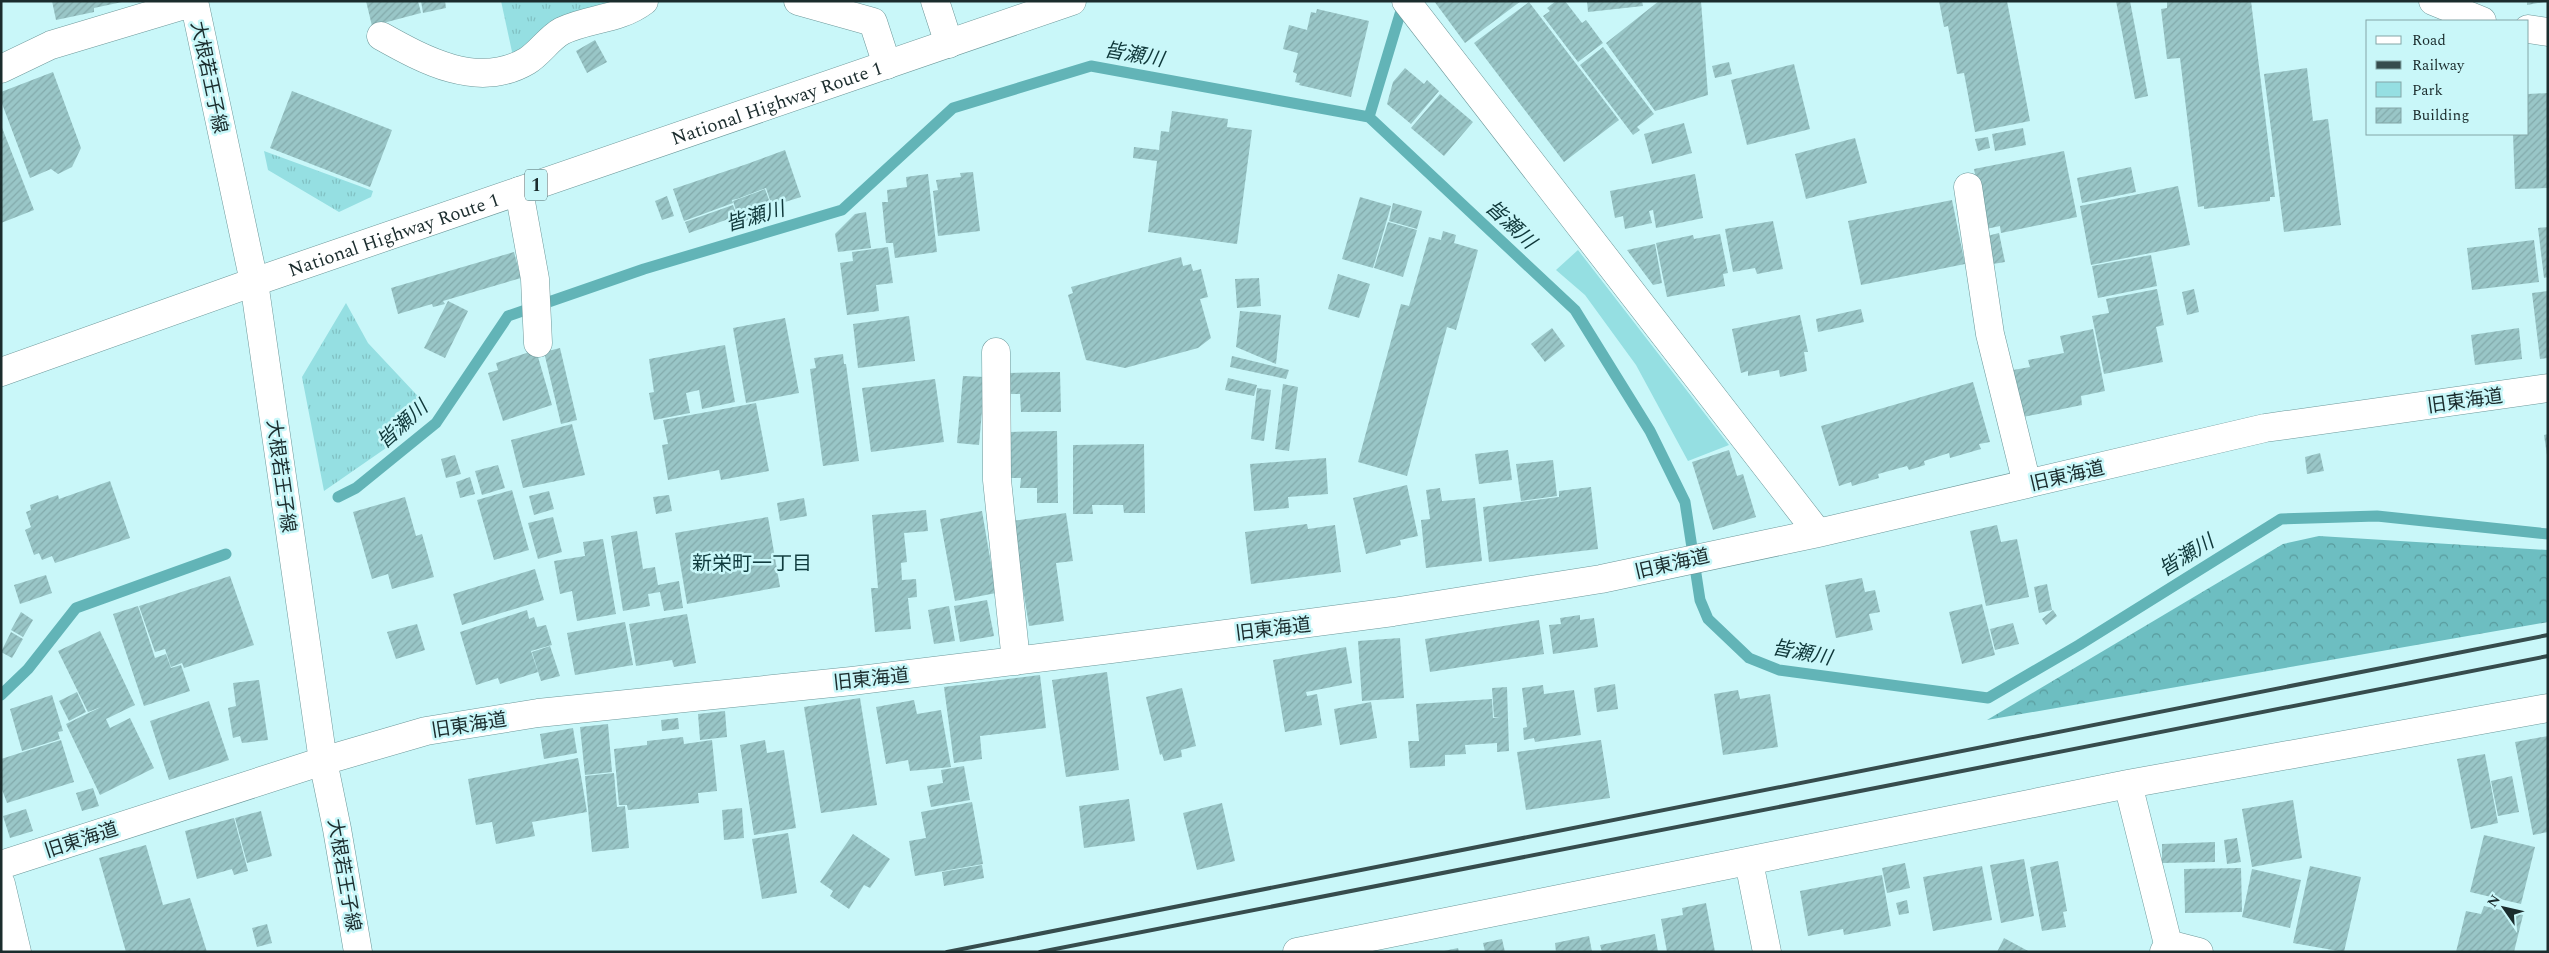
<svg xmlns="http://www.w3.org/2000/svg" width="2549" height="953" viewBox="0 0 2549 953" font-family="Spectral,'Noto Sans JP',serif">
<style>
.grass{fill:url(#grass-tufts)}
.forest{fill:url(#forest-crowns)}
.park{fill:#95dfe2}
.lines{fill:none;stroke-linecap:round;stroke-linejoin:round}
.stream{stroke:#62b4b7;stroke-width:11}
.building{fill:url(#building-hatch)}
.minor-casing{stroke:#6d989a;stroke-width:29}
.highway-casing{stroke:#6d989a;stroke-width:29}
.minor{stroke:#fff;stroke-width:28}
.highway{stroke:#fff;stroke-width:28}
.rail{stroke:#364c4d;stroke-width:4}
.labels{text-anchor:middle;stroke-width:5;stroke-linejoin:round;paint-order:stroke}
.shield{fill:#c9f7f9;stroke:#4f696a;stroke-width:1}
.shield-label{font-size:18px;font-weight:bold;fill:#1b2c2d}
.street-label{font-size:19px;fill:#1b2c2d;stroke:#c9f7f9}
.water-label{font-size:20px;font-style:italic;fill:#0f3739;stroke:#c9f7f9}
.neighbourhood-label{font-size:20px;fill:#0f3b3d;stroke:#c9f7f9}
</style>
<defs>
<pattern id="grass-tufts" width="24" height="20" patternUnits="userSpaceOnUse" patternTransform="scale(1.25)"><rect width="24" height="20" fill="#95dfe2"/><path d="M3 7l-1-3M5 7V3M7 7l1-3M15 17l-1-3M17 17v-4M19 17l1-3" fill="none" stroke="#80c0c2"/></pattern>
<pattern id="forest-crowns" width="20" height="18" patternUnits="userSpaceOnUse" patternTransform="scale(1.25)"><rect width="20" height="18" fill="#6dbec1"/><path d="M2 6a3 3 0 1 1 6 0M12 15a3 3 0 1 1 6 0" fill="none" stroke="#599b9d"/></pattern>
<pattern id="building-hatch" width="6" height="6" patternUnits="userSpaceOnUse" patternTransform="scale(1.25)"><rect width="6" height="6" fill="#99c6c7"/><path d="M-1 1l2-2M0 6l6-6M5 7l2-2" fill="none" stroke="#83aaab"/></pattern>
</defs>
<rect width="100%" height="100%" fill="#c9f7f9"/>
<!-- grass -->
<path class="grass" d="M501,1H627L514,61Z
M264,151L373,191L371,197L339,212L268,170Z
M346,303L368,343L429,408L389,446L324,491L302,377Z"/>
<!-- forest -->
<path class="forest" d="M2319,536L2548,550V622L1987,720L2283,544Z"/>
<!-- park -->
<path class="park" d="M1578,250L1729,445L1688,461L1636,365L1585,295L1556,270Z"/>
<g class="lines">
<!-- stream -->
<path class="stream" d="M1369,117L1400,14L1407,2
M338,497L356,488L436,423L508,316L644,269L842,210L953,108L1091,66L1369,117L1575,310L1650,431L1685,502L1700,600L1708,619L1749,658L1779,670L1988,698L2079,645L2281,519L2377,516L2548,534
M1,695L28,669L76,608L226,554"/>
</g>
<!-- building -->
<path class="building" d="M52,1H122V2L94,8V12L56,20Z
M366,1H418L421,13L372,26Z
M421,1H445L446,8L423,13Z
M1434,1H1521L1465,43Z
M1556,1H1565L1582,23L1586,20L1603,43L1578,62L1543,16L1550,11L1547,8Z
M1587,1H1642L1643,6L1588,12Z
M1659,1H1701L1708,95L1655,111L1606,43Z
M1939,1H2007L2030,121L1975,132L1964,73L1957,74L1948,26L1944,27Z
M2116,1H2130L2148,96L2135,99Z
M2167,1H2251L2275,197H2270V201L2204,209V206L2198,207L2180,58L2167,59L2161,9L2167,8Z
M2527,1H2544V2L2527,5Z
M1529,2L1619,120L1564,162L1474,43Z
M1317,9L1369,21L1351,97L1299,85L1300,83L1295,82L1297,74L1293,72L1298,53L1283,49L1289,25L1307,30L1311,12L1316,13Z
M595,40L607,62L587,73L576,51Z
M1603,47L1654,114L1637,127L1640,130L1633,135L1580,65Z
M1729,62L1732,74L1715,78L1712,66Z
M1794,64L1810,129L1747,145L1731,80Z
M1405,68L1424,84L1427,80L1439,91L1411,124L1387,104L1393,82Z
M2307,68L2313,121L2328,119L2341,225L2284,232L2264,74Z
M53,72L81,148L72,167L58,174L51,169L30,178L1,101V92Z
M292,91L392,130L370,187L270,148Z
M2548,93V188L2515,189L2513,134H2528V94Z
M1440,94L1473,122L1444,156L1411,128Z
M1172,111L1228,119L1227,127L1252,130L1237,244L1148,232L1157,161L1133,158L1134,147L1159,150L1161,131L1169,132Z
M1684,123L1692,153L1652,164L1644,134Z
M1,125L34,210L1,223Z
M2023,128L2026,145L1995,151L1992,134Z
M1988,137L1990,148L1978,151L1975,139Z
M1855,138L1867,183L1806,199L1795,154Z
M785,150L801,197L772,206L766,188L737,199L735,192L737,199L732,200L733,203L684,221L673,189L747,164L749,171L747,164Z
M2064,151L2077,217L2001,233L2000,226L1986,229L1974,169Z
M2131,167L2136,192L2082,203L2077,178Z
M973,172L980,231L938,236L933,191L938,190L936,180L961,177L960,173Z
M928,174L937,252L895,258L893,243H886L882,202H888L887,190L907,187L906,177Z
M1695,174L1703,218L1656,228L1653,210L1649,211L1652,223L1625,229L1623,216L1615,218L1610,191Z
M2178,186L2190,245L2091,265L2080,206Z
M765,189L773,211L740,223L733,201Z
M667,196L674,216L662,220L655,201Z
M1360,197L1391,206L1373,268L1342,259Z
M1952,200L1965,264L1861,285L1848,221Z
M1393,203L1422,211L1417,229L1389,221Z
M733,205L737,216L689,233L685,222Z
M866,212L871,248L838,252L835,234L855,214Z
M1773,221L1783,269L1757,274L1755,268L1733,272L1725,229Z
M1388,222L1417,230L1403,277L1374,268Z
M2548,227V277L2544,278L2538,228Z
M1443,231L1456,235L1454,243L1478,250L1456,330L1447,327L1407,476L1358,462L1401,304L1409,306L1429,237L1441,240Z
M1999,233L2005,262L1993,264L1987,236Z
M1720,234L1728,273L1723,274L1725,286L1667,297L1656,243L1693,235L1694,239Z
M2534,240L2539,282L2472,290L2467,248Z
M1655,244L1662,283L1653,285L1627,250Z
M888,247L893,283L876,285L879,311L847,315L840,263L853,261L852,252Z
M514,252L521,278L443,301L445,304L433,307L432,304L398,314L391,288Z
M2151,255L2157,286L2098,298L2092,266Z
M1181,257L1183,266L1191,264L1193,271L1201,269L1208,297L1200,299L1211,338L1198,348L1125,368L1086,360L1068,295L1073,293L1071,287Z
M1338,274L1370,284L1359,318L1328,309Z
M1259,278L1261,306L1237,308L1235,279Z
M2157,289L2164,325L2156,327L2163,362L2104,374L2092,316L2109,313L2106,299Z
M2194,289L2199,312L2187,315L2182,292Z
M2548,291V358L2540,359L2532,293Z
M448,301L468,311L445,358L424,348Z
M1861,309L1864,322L1818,332L1816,319Z
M1240,311L1281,315L1276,364L1236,347Z
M1800,315L1808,352H1804L1807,371L1780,377L1779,370L1748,376V371L1741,373L1732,329Z
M909,316L915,361L858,368L853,324Z
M785,318L799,393L746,403L733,328Z
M1552,328L1565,346L1545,362L1531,344Z
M2519,328L2522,359L2475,365L2471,335Z
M2093,329L2105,391L2081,396L2082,405L2023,417L2013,370L2030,367L2028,360L2064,353L2060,336Z
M725,345L735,402L702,409L699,390L686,393L690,413L654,420L649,393L654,392L649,359Z
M560,348L577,420L561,424L544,352Z
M536,350L552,405L503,421L488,373L498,370L496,363Z
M843,354L844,364H846L859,461L823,466L810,369L816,368L814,358Z
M1232,356L1289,370L1286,379L1230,367Z
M1060,372L1061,412H1021L1020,394H1009V373Z
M963,376L985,377L979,445L957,443Z
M1228,378L1257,385L1254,396L1225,390Z
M935,379L944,442L871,452L862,388Z
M1973,382L1990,442L1979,444L1981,449L1950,458L1949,453L1924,461L1925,465L1909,470L1907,466L1878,474L1879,478L1852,486L1851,482L1839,486L1821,426Z
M1283,384L1298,387L1289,451L1275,449Z
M1257,388L1271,390L1264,441L1251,439Z
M756,403L769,471L721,480L719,470L668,480L662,445L668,444L663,420Z
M572,424L585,475L523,488L511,440Z
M1057,431L1058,503H1037V488H1020L1021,478H1011L1010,432Z
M2548,434V455H2547L2544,435Z
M1144,444L1145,513H1124L1123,505H1092L1093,514H1073V445Z
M1508,450L1512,480L1479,484L1475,454Z
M1729,450L1737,476L1743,474L1756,517L1713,530L1692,462Z
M2320,453L2324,471L2307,474L2305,457Z
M455,455L461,474L446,478L441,459Z
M1326,458L1328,494L1288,497L1289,508L1254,511L1250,464Z
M1553,460L1557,496L1521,501L1516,464Z
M498,465L505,488L482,495L475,471Z
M470,477L475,494L460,498L456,482Z
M110,481L130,538L55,563L52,556L42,560L39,553L34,555L25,530L31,527L26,512L31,510L30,505L58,495L59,499Z
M1407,485L1418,536L1400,540L1401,545L1366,554L1353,498Z
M1591,487L1598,549L1489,562L1483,507L1559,497V491Z
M1440,488L1442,501L1475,498L1482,561L1426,568L1421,520L1430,519L1426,490Z
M512,490L529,550L494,560L477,500Z
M549,491L554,509L534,515L529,496Z
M669,495L672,511L656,514L653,497Z
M405,497L416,536L422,534L434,577L392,589L388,574L372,579L353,512Z
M804,498L807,516L780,521L777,503Z
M926,510L928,531L904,533L907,562L901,563L902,580L916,579L917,597L908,598L911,629L875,632L871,588H878L872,515Z
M982,511L996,593L955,601L940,519Z
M1066,513L1073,561L1056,563L1064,621L1029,626L1012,521Z
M553,517L562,552L538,559L528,523Z
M768,517L780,587L687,604L675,533Z
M1307,524L1308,529L1335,525L1341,572L1251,584L1245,532Z
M1997,525L2001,542L2017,539L2029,597L1986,606L1970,531Z
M637,531L643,569L655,567L658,585L679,581L683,608L664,611L660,592L648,594L650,606L623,611L611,536Z
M603,539L616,614L577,621L572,591L560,594L554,561L585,556L583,542Z
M535,569L544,600L462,625L453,594Z
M46,575L52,593L20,604L14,585Z
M230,576L254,645L184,668L182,663L171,667L165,649L155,652L139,606Z
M1862,578L1865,592L1875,590L1880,612L1869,614L1873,630L1836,638L1825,585Z
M2047,584L2052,610L2039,613L2034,587Z
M987,600L994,636L960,642L954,606Z
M1982,604L1995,655L1962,664L1949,612Z
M138,606L155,658L166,654L171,668L181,665L190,691L144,706L113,614Z
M949,606L955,641L934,644L928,610Z
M527,610L529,619L534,617L537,627L546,625L552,645L531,651L538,672L500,684L498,678L476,685L460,632Z
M2053,610L2057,616L2046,625L2042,619Z
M21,612L33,620L23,637L11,630Z
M687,614L696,663L674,667L672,660L636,666L629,624Z
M1580,615V620L1594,618L1598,647L1553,654L1549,625L1561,624L1560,618Z
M1539,620L1544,654L1430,672L1425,639Z
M625,622L633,665L575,675L567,633Z
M2013,623L2019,644L1995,650L1990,629Z
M417,624L425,650L396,659L387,632Z
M100,631L135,705L106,719L110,728L130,718L154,768L100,795L66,724L101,707L88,712L58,651Z
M11,632L23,639L12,658L1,652Z
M1400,638L1404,698L1362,701L1358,641Z
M550,646L560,676L541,681L532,652Z
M1346,647L1352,683L1306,692L1307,696L1317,694L1322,725L1285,732L1273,660Z
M1107,672L1119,770L1066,777L1052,680Z
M1040,675L1046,728L980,736L982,759L954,763L944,687Z
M259,680L268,740L242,743L240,736L233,738L228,708L236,706L233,683Z
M1615,684L1618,709L1597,712L1594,688Z
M1543,685L1544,694L1574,690L1581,735L1535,742L1534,738L1524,740L1523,728L1527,727L1522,688Z
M1507,687L1509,751L1497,752V743L1465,745L1466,754L1445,755V766L1410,768L1408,741H1419L1416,704L1492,699L1493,718L1500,717H1494L1492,688Z
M1182,688L1196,746L1181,750L1182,757L1164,761L1162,754L1160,755L1146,697Z
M1738,690L1740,699L1770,694L1778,747L1723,755L1714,694Z
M77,692L86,712L69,721L59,701Z
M52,695L63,731L58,732L60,739L22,751L10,709Z
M860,698L877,805L821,813L804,707Z
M914,700L917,714L941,710L951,767L910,771L908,760L886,764L876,707Z
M209,701L229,760L169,780L150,721Z
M1371,702L1377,738L1340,745L1334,709Z
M725,711L727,737L700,740L698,714Z
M678,718L679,729L662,731L661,720Z
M608,724L612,772L585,775L580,727Z
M573,728L577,753L544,759L540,734Z
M2548,736V832L2533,835L2515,742Z
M683,737L684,744L712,740L717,791L698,793L699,803L628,810L627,805H619L614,749L647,745V741Z
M61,740L74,782L7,803L1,787V759Z
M765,740L767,753L784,750L796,828L754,835L740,745Z
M1601,740L1610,798L1526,810L1517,752Z
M2485,754L2498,823L2471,829L2457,759Z
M578,758L587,812L532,822L535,836L496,844L492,822L476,825L468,779Z
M964,766L970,800L931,807L927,786L943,783L941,770Z
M614,773L617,807L625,806L629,848L592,852L585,776Z
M2512,776L2519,812L2498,816L2491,781Z
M93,788L99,806L82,811L76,793Z
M1129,799L1135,841L1084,848L1079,806Z
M2293,800L2302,858L2252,867L2242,809Z
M972,802L983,864L915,876L909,841L926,838L921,812Z
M1222,803L1235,861L1197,870L1183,813Z
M742,808L744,838L724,840L722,810Z
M26,809L33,831L10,838L3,816Z
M261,811L272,856L247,863L235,818Z
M234,818L248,871L234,875L232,869L197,879L185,831Z
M788,833L797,893L762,899L752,839Z
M853,834L890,859L870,888L864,885L849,909L830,896L833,891L820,882Z
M2484,835L2535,847L2521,904L2470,892Z
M2237,838L2239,851L2232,852L2239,851L2241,862L2227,864L2224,840Z
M2215,842V862L2162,863V844Z
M146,845L163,905L190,898L207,952H126L99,858Z
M2024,859L2034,916L2001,923L1990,865Z
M2058,861L2067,911L2063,912L2066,927L2042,931L2030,867Z
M1905,863L1910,888L1887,893L1882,868Z
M982,865L984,878L944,886L942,872Z
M1982,866L1992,920L1933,931L1923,877Z
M2310,866L2361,877L2344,952L2293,943Z
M2241,868L2242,912L2185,913L2184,869Z
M2252,869L2301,880L2290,928L2242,917Z
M1882,875L1891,926L1844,935L1843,929L1808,936L1800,891Z
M1907,900L1909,913L1899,915L1896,903Z
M1706,903L1715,952H1667L1661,919L1683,915L1682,908Z
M2484,906L2523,915L2514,952H2456L2466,911L2481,914Z
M267,924L272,943L257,947L252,928Z
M1655,934L1658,952H1602L1600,945Z
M1589,936L1592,952H1556L1555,943Z
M2004,938L2030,952H1997Z
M1502,939L1505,952H1485L1483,943Z
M1458,948L1459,952H1444V951Z"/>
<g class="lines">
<!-- minor casing -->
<g class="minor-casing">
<path id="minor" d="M194,1L254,282L323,761L337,829L358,952
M798,1L873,22L887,65
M935,1L949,44
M1406,1L1818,533
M2433,1L2482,21
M2528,29L2548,32
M381,36C424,60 478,90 527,61C540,53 549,38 562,31C589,18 619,20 644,1
M1,69L51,45L194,2
M1968,187L1990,334L2027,484
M519,191L535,279L538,343
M996,352L997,480L1016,661
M2128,784L2168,944L2164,952
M1749,862L1767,952
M1,865L323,761L426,731L538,713L852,681L1111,649L1393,612L1601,579L1818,533L2265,428L2548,388
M1,884L17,952
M2168,944L2199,952
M1297,952L2128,784L2548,708"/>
</g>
<!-- highway casing -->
<g class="highway-casing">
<g id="highway">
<path id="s1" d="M1,372L254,282L1072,1"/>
</g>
</g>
<!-- minor -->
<use href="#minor" class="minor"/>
<!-- highway -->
<use href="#highway" class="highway"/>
<!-- rail -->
<path class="rail" d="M947,952L2548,635
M1040,952L2548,656"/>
</g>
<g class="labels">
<!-- shield labels -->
<rect class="shield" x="525" y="169.5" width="22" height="31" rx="4"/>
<g class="shield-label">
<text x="536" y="191">1</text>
</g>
<!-- street labels -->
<g class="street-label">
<text transform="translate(210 77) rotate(78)" y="7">大根若王子線</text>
<text dy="7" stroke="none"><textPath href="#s1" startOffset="821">National Highway Route 1</textPath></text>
<text dy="7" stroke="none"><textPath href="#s1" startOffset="416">National Highway Route 1</textPath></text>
<text transform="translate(2465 400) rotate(-8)" y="7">旧東海道</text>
<text transform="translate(2067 475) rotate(-13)" y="7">旧東海道</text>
<text transform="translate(282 476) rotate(82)" y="7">大根若王子線</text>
<text transform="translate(1672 563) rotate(-13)" y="7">旧東海道</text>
<text transform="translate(1273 628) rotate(-7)" y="7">旧東海道</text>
<text transform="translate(871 678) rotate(-6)" y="7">旧東海道</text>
<text transform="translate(469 724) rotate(-9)" y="7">旧東海道</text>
<text transform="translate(81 839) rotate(-18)" y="7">旧東海道</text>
<text transform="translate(345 875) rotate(80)" y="7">大根若王子線</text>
</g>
<!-- water labels -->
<g class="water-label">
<text transform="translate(1134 54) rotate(10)" y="7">皆瀬川</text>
<text transform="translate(755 216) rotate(-16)" y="7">皆瀬川</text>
<text transform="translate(1511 224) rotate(43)" y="7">皆瀬川</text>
<text transform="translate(402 424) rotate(-42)" y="7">皆瀬川</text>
<text transform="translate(2186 555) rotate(-32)" y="7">皆瀬川</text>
<text transform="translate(1802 652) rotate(11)" y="7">皆瀬川</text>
</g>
<!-- neighbourhood labels -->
<g class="neighbourhood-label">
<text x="752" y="570">新栄町一丁目</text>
</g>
</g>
<!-- border -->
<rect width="2549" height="953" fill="none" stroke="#1b2c2d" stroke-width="5"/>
<!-- legend -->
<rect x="2366" y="20" width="162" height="115" fill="#c9f7f9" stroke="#83a6a7"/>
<rect x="2376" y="36" width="25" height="8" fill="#ffffff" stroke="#83a6a7"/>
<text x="2412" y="45" font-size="15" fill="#1b2c2d">Road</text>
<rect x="2376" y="61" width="25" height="8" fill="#364c4d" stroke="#83a6a7"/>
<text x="2412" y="70" font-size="15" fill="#1b2c2d">Railway</text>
<rect x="2376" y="82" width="25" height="15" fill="#95dfe2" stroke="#83a6a7"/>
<text x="2412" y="95" font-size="15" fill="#1b2c2d">Park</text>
<rect x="2376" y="108" width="25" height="15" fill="url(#building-hatch)" stroke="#83a6a7"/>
<text x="2412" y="120" font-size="15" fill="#1b2c2d">Building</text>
<!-- north arrow -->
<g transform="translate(2504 908) rotate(304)" stroke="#c9f7f9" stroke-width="4" paint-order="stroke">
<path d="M0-4L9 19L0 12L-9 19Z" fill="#1b2c2d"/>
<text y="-8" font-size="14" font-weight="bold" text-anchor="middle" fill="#1b2c2d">N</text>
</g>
</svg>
